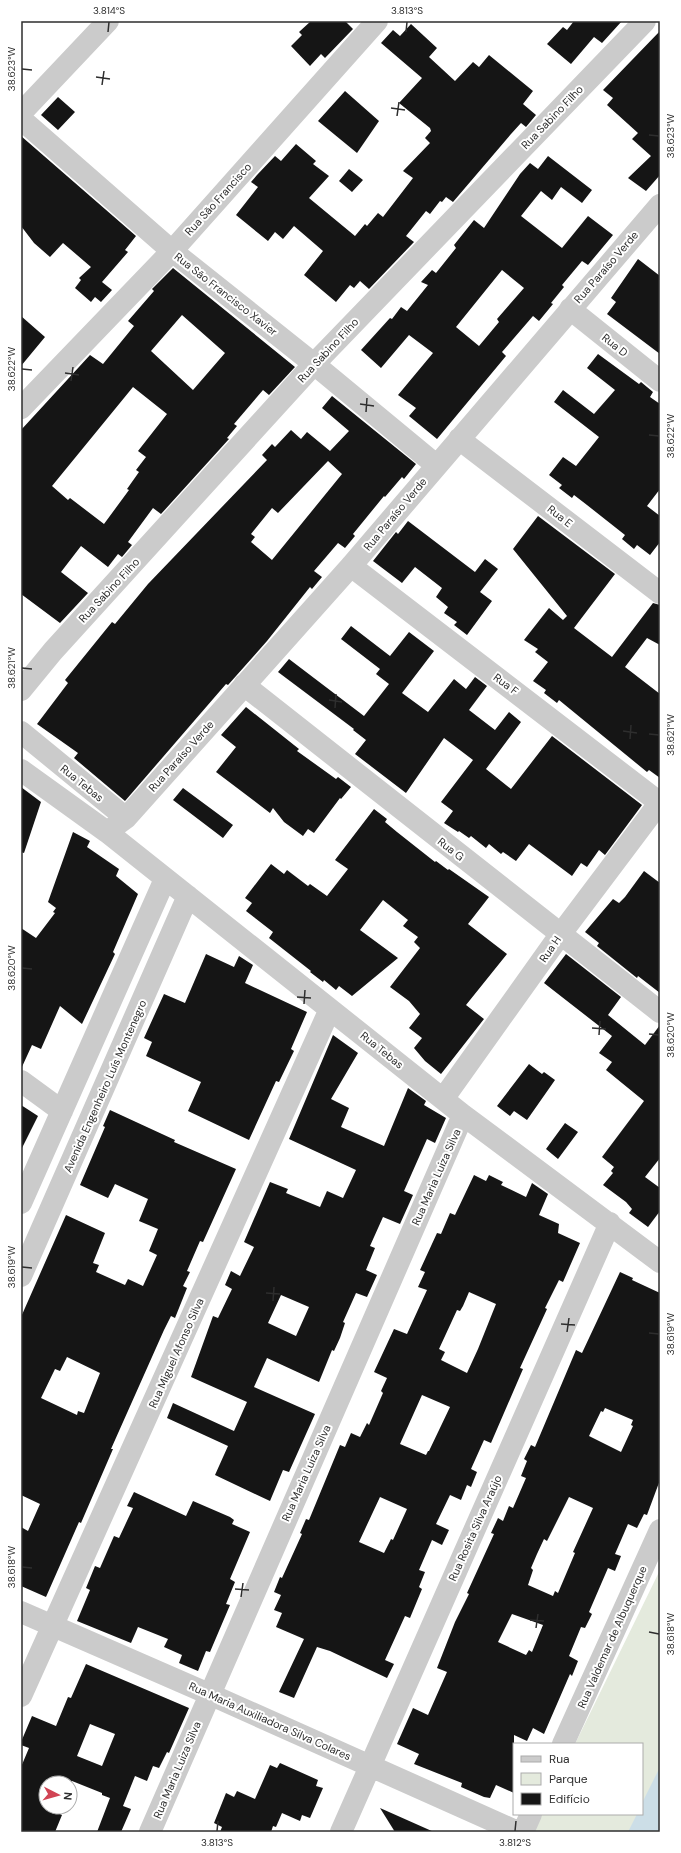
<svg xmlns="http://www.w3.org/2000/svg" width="681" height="1853" viewBox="0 0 681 1853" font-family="'DM Sans',sans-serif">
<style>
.green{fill:#e4eadd}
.water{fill:#ccdee7}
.building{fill:#151515;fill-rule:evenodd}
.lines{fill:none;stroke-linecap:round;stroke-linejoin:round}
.minor{stroke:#cbcbcb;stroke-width:22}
.ticks{fill:none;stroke:#2e2e2e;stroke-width:1.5}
.labels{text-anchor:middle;stroke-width:4;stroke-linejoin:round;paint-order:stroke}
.street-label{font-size:11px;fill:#2e2e2e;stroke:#fff}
.neatline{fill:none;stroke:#2e2e2e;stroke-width:1.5}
.ticks-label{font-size:10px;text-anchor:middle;fill:#2e2e2e}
</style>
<rect width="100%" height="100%" fill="#fff"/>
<!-- green -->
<path class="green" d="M660,1570V1832H532L541,1814H642V1744H575Z"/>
<!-- water -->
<path class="water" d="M660,1767V1832H628L637,1814H642V1803Z"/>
<!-- building -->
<path class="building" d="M311,21H345L353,29L325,58L321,54L310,66L291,46L302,35L299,32Z
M574,21H622L602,43L594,37L571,64L547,44L563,27L567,30Z
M411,24L437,48L429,57L455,81L473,62L479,67L489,55L533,91L523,104L536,115L526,127L521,123L511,134L453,202L446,197L442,202L440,201L430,214L426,211L406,236L414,242L369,289L360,281L354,288L350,285L336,302L304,275L323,251L294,226L283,239L275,232L268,241L236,215L258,187L251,182L257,175L275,156L281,161L296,144L316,161L313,164L329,176L309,198L355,236L365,224L367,226L378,213L383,217L413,178L403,171L430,143L425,138L431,131L430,128L399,103L422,78L381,43L393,30L400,36Z
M660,31V175L646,191L628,178L651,156L632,139L638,133L607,105L613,98L603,90Z
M345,91L379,121L357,153L318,121Z
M58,97L75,112L58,130L41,115Z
M21,136L136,236L125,250L128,252L102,282L112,290L101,302L95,297L91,302L75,288L81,280L79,278L91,267L63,243L50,257L34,243L21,226Z
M548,156L592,190L582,203L561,187L552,200L541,191L521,216L562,248L588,216L613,235L588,265L582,261L562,285L564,287L551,303L553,304L539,321L533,316L502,352L506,356L437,439L409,416L416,408L398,395L433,353L409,335L381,368L361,350L390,318L392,319L401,307L407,311L428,285L421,282L432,270L436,273L456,248L454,245L474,220L484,228L520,174L530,163L538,169ZM502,270L524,288L497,319L499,322L479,346L456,327Z
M349,169L363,180L352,192L339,181Z
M638,259L660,276V354L607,314L616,302L611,298Z
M173,268L295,367L269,395L263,390L234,424L237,426L227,438L229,439L161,514L153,508L128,542L132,545L122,557L118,554L108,567L81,546L61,572L88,593L60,623L21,594V430L90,355L103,364L134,326L128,321L154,291L152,289ZM182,315L225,353L193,390L151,351ZM133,387L167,414L138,451L146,457L136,470L139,472L127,489L129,490L104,524L70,498L68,500L52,486Z
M21,316L45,337L21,366Z
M598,354L639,384L641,382L653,392L650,397L660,404V489L647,506L660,516V542L650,555L637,545L634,549L622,539L625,535L587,505L574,495L572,498L559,488L562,485L549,475L563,457L576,466L599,437L554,402L563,390L594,414L615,390L587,368Z
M332,396L416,464L404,479L402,477L385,497L384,496L353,534L355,536L345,548L338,543L314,571L322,577L312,589L310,587L267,641L228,685L226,684L125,801L74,758L78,753L37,724L68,683L65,680L112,622L115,624L148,584L267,460L262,455L272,444L275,447L291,430L301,439L307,432L330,451L349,431L322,408ZM328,461L342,474L272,560L251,542L255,537L251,534L272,508L278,513Z
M538,516L615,574L574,628L612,657L653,603L660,605V645L647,638L625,667L660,694V778L649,770L647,772L559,700L557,703L544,693L546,690L533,681L548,662L535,652L538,649L524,640L549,608L563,620L567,616L513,549Z
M408,521L475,572L485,559L498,569L480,592L492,601L467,635L454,625L457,622L444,613L448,607L436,597L442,588L415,567L402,583L373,561L396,532L398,534Z
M351,626L390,656L409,632L434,651L402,693L428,712L454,679L466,689L475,677L487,686L469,710L495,730L509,712L521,722L486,769L511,789L552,736L642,805L605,855L599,850L587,867L581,863L572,876L529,844L516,861L503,852L501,854L489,844L486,848L471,836L469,838L459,831L458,832L444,823L453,811L441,802L473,760L444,738L406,793L355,754L366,740L353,730L354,729L278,672L289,659L364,716L389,684L376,674L380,669L341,639Z
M246,707L299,749L297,751L336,779L338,777L351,787L341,799L340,798L314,833L308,829L303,836L284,822L273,808L270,813L216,772L236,747L221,735Z
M21,787L41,802L24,853L21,852Z
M183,788L233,825L223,838L173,800Z
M374,809L387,819L385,822L397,832L435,862L436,861L448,870L449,869L489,897L468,924L507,954L466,1005L484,1019L441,1074L425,1061L414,1048L422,1038L409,1028L420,1014L409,1001L390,987L420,948L414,942L418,937L403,926L408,920L383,900L360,930L398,958L352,996L339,986L336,990L324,980L323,982L310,972L311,971L269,938L273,932L246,911L252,903L245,898L271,864L284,874L287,870L308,886L310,884L327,896L348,869L335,860Z
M73,832L90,841L87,847L119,869L116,876L138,894L113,952L115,954L82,1024L60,1006L41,1049L32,1045L21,1069V928L36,938L55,913L53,912L56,908L48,902Z
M644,871L660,883V993L638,976L637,978L597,946L599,943L585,932L613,899L619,903L625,897Z
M206,954L234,967L239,956L253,965L245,983L307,1012L291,1049L294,1051L279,1082L276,1081L249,1140L188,1111L201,1082L146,1056L152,1042L144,1038L164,994L185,1003Z
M566,954L621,997L608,1015L645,1045L660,1025V1158L645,1177L660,1188V1211L648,1227L629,1213L632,1209L626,1202L603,1185L613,1173L611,1171L614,1167L602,1157L644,1101L606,1070L612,1062L599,1053L612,1036L544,983Z
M333,1035L358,1053L331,1099L349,1108L341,1127L384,1146L408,1088L426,1101L424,1105L446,1118L435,1143L427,1139L404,1191L413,1195L400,1224L383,1217L370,1246L375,1248L366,1270L377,1275L367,1297L356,1293L343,1322L345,1323L340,1338L334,1351L332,1350L319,1382L267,1358L254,1387L315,1414L289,1472L283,1470L270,1501L215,1475L228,1446L167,1418L173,1403L234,1431L247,1402L191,1377L213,1316L218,1318L232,1289L225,1285L231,1271L240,1276L254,1247L244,1242L270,1182L288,1189L286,1193L320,1207L327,1191L343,1198L356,1170L289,1139ZM281,1295L309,1307L296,1336L268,1323Z
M529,1064L542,1074L544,1072L555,1080L527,1120L514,1111L510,1116L497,1106Z
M21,1105L38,1116L21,1150Z
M110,1110L175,1140L174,1142L236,1169L203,1242L200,1241L187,1271L190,1272L183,1286L187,1288L175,1318L171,1316L164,1330L111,1449H113L81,1523L79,1522L46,1597L21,1586V1527L28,1531L40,1504L21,1495V1317L66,1215L105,1233L93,1263L99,1265L96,1272L125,1285L128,1279L143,1286L157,1255L149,1251L158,1229L139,1221L148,1199L115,1184L108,1198L80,1185L105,1127L103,1126ZM67,1357L100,1373L84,1413L78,1411L77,1415L41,1398L55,1369L60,1371Z
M565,1123L578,1132L558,1159L546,1149Z
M474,1175L486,1181L489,1175L503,1182L501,1185L526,1197L532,1183L548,1194L539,1215L559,1224L558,1233L580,1243L563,1282L559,1280L545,1308L547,1309L520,1368L523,1369L491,1443L484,1440L471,1469L477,1472L471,1487L467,1485L461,1500L450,1495L436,1524L449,1530L442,1545L432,1540L419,1570L425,1572L419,1587L422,1589L410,1618L405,1616L385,1660L394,1664L387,1678L330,1651L317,1647L294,1698L279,1692L304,1639L276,1627L282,1613L274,1610L281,1595L274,1592L280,1577L282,1578L302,1534L300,1533L306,1519L309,1520L340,1445L345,1447L351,1433L360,1437L367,1423L369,1425L383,1393L381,1391L387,1378L374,1372L394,1329L407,1334L427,1290L418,1287L425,1272L420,1270L437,1233L441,1234L450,1213L455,1215ZM469,1292L496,1304L478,1349L467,1373L441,1360L445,1352L439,1349L457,1310L460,1311L463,1306ZM422,1395L450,1407L429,1451H428L426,1455L400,1444ZM380,1497L407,1509L393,1540L391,1539L384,1553L359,1542Z
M620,1272L633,1278L632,1280L660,1293V1480L647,1515L644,1514L637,1528L628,1524L615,1554L621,1556L615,1571L608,1568L589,1612L592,1614L585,1628L581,1627L569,1656L578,1661L572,1676L570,1674L544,1734L533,1728L527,1741L514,1735V1793L496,1785L490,1798L484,1797L461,1787L462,1783L414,1764L419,1754L397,1744L413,1708L428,1715L447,1672L437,1668L455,1622L469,1594L467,1593L494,1534L491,1533L498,1518L503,1521L509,1506L513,1508L526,1478L521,1476L527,1461L524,1459L531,1445L535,1447L576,1350L582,1353ZM605,1408L633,1420L631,1425L633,1426L621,1452L589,1436L601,1411L603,1412ZM569,1497L593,1508L573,1552L575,1553L558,1593L555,1591L553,1596L528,1585L533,1570L531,1568L537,1554L544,1539L547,1541ZM512,1614L543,1625L532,1652L529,1650L526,1655L498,1642Z
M134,1492L186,1516L193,1501L230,1517L234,1520L232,1524L250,1532L230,1579L235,1582L226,1604L230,1605L210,1652L206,1651L198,1671L179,1663L182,1655L164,1647L168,1639L138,1627L131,1643L77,1621L90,1590L86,1588L95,1566L100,1568L114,1536L119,1538L133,1508L127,1506Z
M86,1664L189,1708L169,1753L167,1752L159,1768L153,1766L147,1781L135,1776L123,1806L131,1809L121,1832H97L110,1798L102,1795V1793L72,1781L70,1786V1783H46V1807H61L58,1813L62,1815L55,1832H21V1767L29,1748L21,1745V1742L32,1716L56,1726L68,1697L71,1698ZM90,1724L115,1734L102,1766L77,1756Z
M280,1763L318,1780L316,1786L323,1788L310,1818L302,1815L300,1821L282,1813L276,1827L273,1826L271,1832H220L222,1827L214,1823L226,1793L234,1797L237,1791L255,1799L270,1765L277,1768Z
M380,1808L434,1832H395Z"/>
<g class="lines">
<!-- minor -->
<path class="minor" d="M21,113L108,21
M21,119L172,251L314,364L436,465
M570,309L660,381
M21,408L172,251L377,21
M459,439L660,593
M351,566L660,803
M244,685L660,1012
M21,690L53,651L314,364L645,21
M21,732L126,818
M21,770L107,832L463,1115L660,1262
M107,832L126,818L351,566L660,205
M21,1081L62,1111
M443,1099L560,935L660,802
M21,1203L165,879
M21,1276L188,896
M21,1612L209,1694L518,1832
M21,1696L330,1009
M563,1744L660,1530
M150,1832L463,1115
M341,1832L610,1223
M523,1832L531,1814"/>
</g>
<!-- ticks -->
<path class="ticks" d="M108,32L109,22M406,32L407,22M22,69L32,70M96,77L110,79M102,85L104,71M391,108L405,110M397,116L399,102M649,135L659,136M22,369L32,370M65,373L79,375M71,381L73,367M360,404L374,406M366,412L367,398M649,435L659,436M22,668L32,669M329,700L342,702M335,708L336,694M623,731L637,733M649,734L659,735M630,739L631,725M22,968L32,969M297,997L311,998M304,1004L305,990M592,1028L606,1029M649,1034L659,1035M599,1035L600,1021M22,1267L32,1268M266,1293L280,1294M273,1301L274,1287M561,1324L575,1325M567,1332L569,1318M649,1333L659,1334M22,1567L32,1568M235,1589L249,1590M241,1597L243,1583M530,1620L544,1621M536,1628L538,1614M649,1632L659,1634M217,1831L218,1821M515,1831L516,1821"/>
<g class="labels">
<!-- street labels -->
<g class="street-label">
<text transform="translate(552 117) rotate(-46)" y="4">Rua Sabino Filho</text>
<text transform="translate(218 199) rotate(-48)" y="4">Rua São Francisco</text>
<text transform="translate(606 267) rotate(-49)" y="4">Rua Paraíso Verde</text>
<text transform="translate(226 294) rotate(38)" y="4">Rua São Francisco Xavier</text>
<text transform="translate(615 345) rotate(39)" y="4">Rua D</text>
<text transform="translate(328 350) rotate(-47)" y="4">Rua Sabino Filho</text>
<text transform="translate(395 514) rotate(-50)" y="4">Rua Paraíso Verde</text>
<text transform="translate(560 516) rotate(38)" y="4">Rua E</text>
<text transform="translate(109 590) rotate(-47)" y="4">Rua Sabino Filho</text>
<text transform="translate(506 684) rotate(37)" y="4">Rua F</text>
<text transform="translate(181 756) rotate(-48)" y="4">Rua Paraíso Verde</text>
<text transform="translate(82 783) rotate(39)" y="4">Rua Tebas</text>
<text transform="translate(451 849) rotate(38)" y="4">Rua G</text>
<text transform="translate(550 949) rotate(-55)" y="4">Rua H</text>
<text transform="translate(382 1050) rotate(39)" y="4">Rua Tebas</text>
<text transform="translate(105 1086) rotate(-66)" y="4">Avenida Engenheiro Luís Montenegro</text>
<text transform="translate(436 1177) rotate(-66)" y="4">Rua Maria Luiza Silva</text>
<text transform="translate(176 1353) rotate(-66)" y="4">Rua Miguel Afonso Silva</text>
<text transform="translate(306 1473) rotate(-66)" y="4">Rua Maria Luiza Silva</text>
<text transform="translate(475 1528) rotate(-66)" y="4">Rua Rosita Silva Araújo</text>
<text transform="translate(612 1637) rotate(-66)" y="4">Rua Valdemar de Albuquerque</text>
<text transform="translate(270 1721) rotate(24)" y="4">Rua Maria Auxiliadora Silva Colares</text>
<text transform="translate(177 1770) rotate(-67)" y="4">Rua Maria Luiza Silva</text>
</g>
</g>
<!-- border -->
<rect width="681" height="1853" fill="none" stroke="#ffffff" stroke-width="44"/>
<!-- legend -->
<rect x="513" y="1743" width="130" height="72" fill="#ffffff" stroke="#ababab"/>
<rect x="521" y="1756" width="20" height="6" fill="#cbcbcb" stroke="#ababab"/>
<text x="549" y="1763" font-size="12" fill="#2e2e2e">Rua</text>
<rect x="521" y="1773" width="20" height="12" fill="#e4eadd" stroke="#ababab"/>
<text x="549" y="1783" font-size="12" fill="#2e2e2e">Parque</text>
<rect x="521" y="1793" width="20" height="12" fill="#151515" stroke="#ababab"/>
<text x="549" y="1803" font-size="12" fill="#2e2e2e">Edifício</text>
<!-- north arrow -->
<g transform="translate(58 1795) rotate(96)"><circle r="19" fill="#ffffff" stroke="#ababab"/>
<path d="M0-3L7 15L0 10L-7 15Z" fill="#d14454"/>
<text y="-6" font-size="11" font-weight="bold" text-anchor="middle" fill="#2e2e2e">N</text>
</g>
<rect x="22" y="22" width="637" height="1809" class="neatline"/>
<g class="ticks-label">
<text x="109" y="14">3.814°S</text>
<text x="407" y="14">3.813°S</text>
<text transform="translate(11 69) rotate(-90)" y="4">38.623°W</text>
<text transform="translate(670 136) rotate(-90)" y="4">38.623°W</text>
<text transform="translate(11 369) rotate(-90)" y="4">38.622°W</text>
<text transform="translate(670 436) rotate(-90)" y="4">38.622°W</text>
<text transform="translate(11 668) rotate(-90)" y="4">38.621°W</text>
<text transform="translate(670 735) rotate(-90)" y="4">38.621°W</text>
<text transform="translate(11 968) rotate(-90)" y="4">38.620°W</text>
<text transform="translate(670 1035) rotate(-90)" y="4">38.620°W</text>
<text transform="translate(11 1267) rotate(-90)" y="4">38.619°W</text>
<text transform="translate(670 1334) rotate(-90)" y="4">38.619°W</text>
<text transform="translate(11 1567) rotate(-90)" y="4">38.618°W</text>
<text transform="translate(670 1634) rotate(-90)" y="4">38.618°W</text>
<text x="217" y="1846">3.813°S</text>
<text x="515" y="1846">3.812°S</text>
</g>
</svg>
